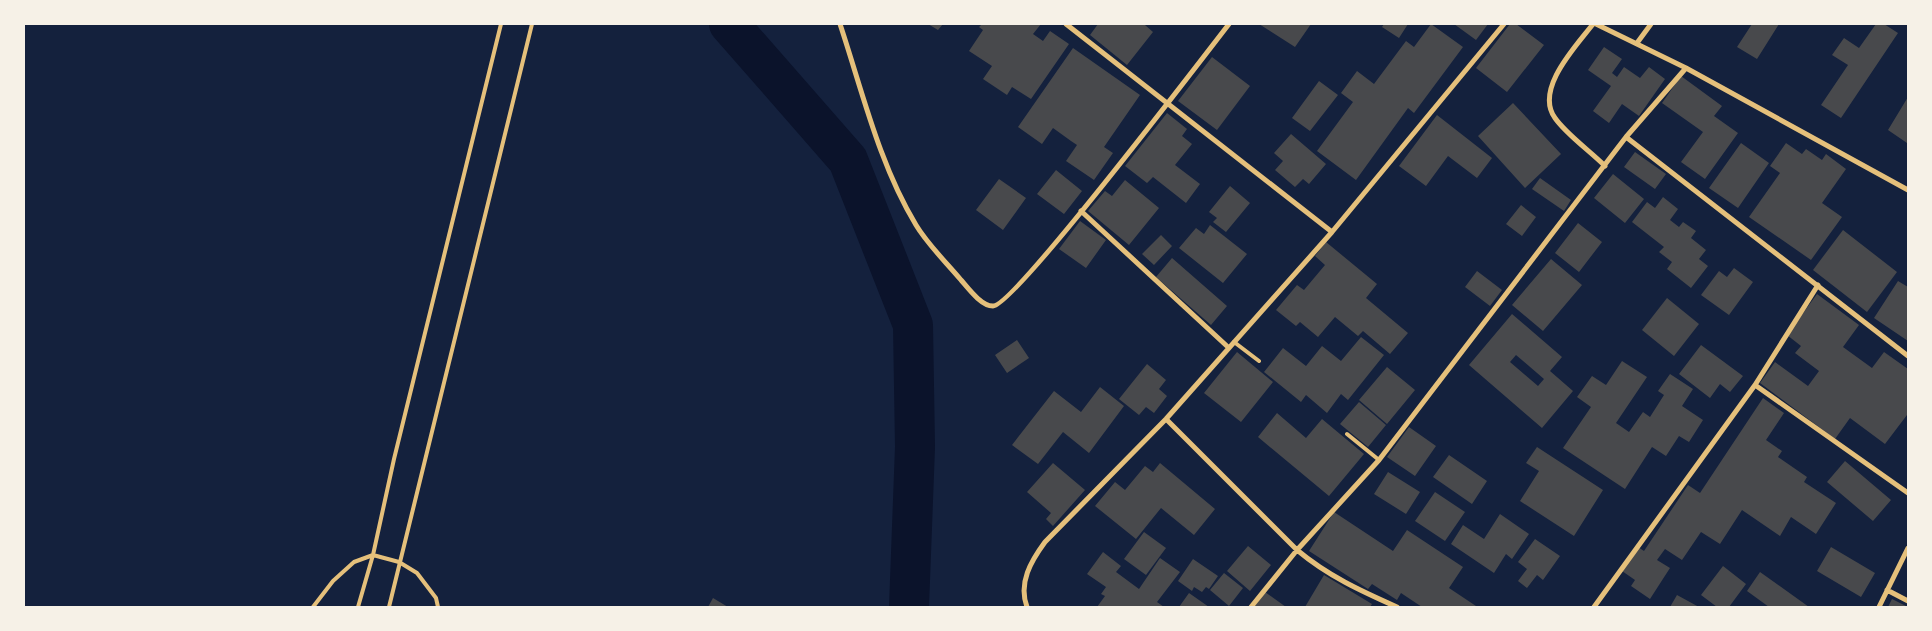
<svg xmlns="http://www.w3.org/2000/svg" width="1932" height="631" viewBox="0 0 1932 631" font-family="'Alegreya Sans',sans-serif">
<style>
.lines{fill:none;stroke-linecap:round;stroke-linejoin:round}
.river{stroke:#0b132b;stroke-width:40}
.building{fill:#48494c;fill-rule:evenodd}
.service{stroke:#e5c07b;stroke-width:4}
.minor{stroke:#e5c07b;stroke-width:5}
</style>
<rect width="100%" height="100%" fill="#14213d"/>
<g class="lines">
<!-- river -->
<path class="river" d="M729,24L848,160L913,325L915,447L909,607"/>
</g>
<!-- building -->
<path class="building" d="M928,24H943L938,30Z
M982,24H1041L1033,34L1043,41L1050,31L1069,44L1031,99L1012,87L1007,95L983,79L992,66L969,51L983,30L979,27Z
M1098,24H1147L1145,25L1153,32L1127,65L1090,35Z
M1259,24H1311L1295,47Z
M1384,24H1408L1399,38L1382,27Z
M1431,24L1463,47L1414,113L1408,108L1356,180L1317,151L1353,102L1341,93L1357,71L1374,84L1406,41L1414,47Z
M1454,24H1488L1476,40Z
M1510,24H1516L1544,45L1507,92L1476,68Z
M1752,24H1779L1757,59L1737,47Z
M1876,24H1884L1898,33L1841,118L1821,105L1848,65L1832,55L1844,38L1859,48Z
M1604,47L1622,59L1612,73L1617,77L1624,67L1640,78L1649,67L1665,79L1639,116L1622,104L1609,123L1593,111L1611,86L1588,70Z
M1073,48L1140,95L1104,147L1113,153L1094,180L1066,161L1077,145L1071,141L1053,128L1042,144L1018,127Z
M1212,57L1250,86L1217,130L1178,101Z
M1681,76L1722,106L1714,116L1738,133L1705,179L1681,162L1703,132L1662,103Z
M1319,81L1338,95L1310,131L1292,118Z
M1908,97V141L1907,143L1888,130Z
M1513,103L1561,154L1525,188L1478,136Z
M1167,113L1187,129L1182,136L1192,144L1175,165L1200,184L1186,203L1153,177L1147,183L1125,166Z
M1437,115L1492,158L1477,178L1448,156L1426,186L1399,166Z
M1291,134L1326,164L1309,184L1303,179L1295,187L1275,170L1283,161L1274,153Z
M1741,143L1769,163L1738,208L1709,188Z
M1786,143L1802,154L1806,149L1822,160L1826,154L1846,169L1822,203L1842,217L1811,260L1749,217L1780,173L1770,166Z
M1635,152L1666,174L1655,189L1624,167Z
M1056,170L1082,191L1064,214L1037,194Z
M1613,174L1644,199L1625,223L1594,198Z
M1540,178L1571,200L1564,211L1532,189Z
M999,179L1026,198L1003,230L976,210Z
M1125,180L1159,208L1129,245L1088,211L1105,191L1112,196Z
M1230,186L1250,203L1226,232L1213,222L1217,218L1209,212Z
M1663,197L1678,209L1670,220L1679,227L1683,222L1696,231L1691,238L1706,250L1699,259L1708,266L1691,288L1667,269L1672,262L1659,252L1664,247L1632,222L1647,202L1655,208Z
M1521,205L1536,217L1522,236L1506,224Z
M1080,221L1106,240L1086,268L1059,249Z
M1578,223L1602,242L1579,272L1555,253Z
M1210,225L1247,254L1223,283L1179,248L1196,228L1204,234Z
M1843,230L1897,272L1867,312L1813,270Z
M1161,235L1172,246L1154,265L1142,254Z
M1326,242L1377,284L1366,298L1408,333L1390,354L1363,331L1358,336L1335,317L1318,337L1300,322L1296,326L1276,310L1297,285L1304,290L1325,265L1315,256Z
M1172,258L1227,306L1211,325L1156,277Z
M1551,259L1582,285L1543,331L1512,305Z
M1734,268L1753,282L1729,315L1701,295L1719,271L1727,277Z
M1477,271L1502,290L1490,306L1465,287Z
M1898,281L1908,287V341L1874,318Z
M1817,294L1859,325L1843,347L1872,368L1884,352L1908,369V416L1907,415L1885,444L1850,418L1835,439L1760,383L1775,362L1808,386L1819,371L1795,353L1801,346L1787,335Z
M1667,298L1699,324L1674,356L1642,330Z
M1512,314L1562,357L1550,371L1573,391L1542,428L1469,365ZM1516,355L1544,379L1538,386L1510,362Z
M1361,337L1384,355L1348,400L1341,394L1327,413L1306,395L1301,402L1264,372L1283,348L1306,366L1322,346L1341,361Z
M1017,340L1029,358L1007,373L995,355Z
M1701,345L1743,376L1730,392L1720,384L1710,398L1679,374Z
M1237,352L1273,382L1241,422L1204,393Z
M1622,361L1647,377L1616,423L1629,432L1643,412L1650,417L1664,395L1658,391L1670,374L1693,389L1682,406L1703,420L1689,442L1679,436L1666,456L1652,447L1625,489L1563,448L1591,407L1577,397L1592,376L1606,385Z
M1147,364L1166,380L1159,389L1167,396L1154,413L1146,407L1139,415L1119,399Z
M1387,367L1415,390L1387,424L1359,400Z
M1100,387L1124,406L1089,453L1063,432L1038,464L1012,445L1054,391L1081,412Z
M1763,398L1784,413L1766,440L1782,451L1778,457L1807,477L1804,482L1836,503L1816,534L1791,517L1780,536L1742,510L1720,544L1701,532L1682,560L1665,549L1657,560L1670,568L1650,599L1631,586L1635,580L1622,571L1638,547L1644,551L1688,485L1700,493Z
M1359,402L1386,425L1368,447L1340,424Z
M1277,413L1306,438L1322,419L1364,454L1329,496L1258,437Z
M1409,427L1436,446L1415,476L1387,457Z
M1537,447L1603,490L1574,536L1520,501L1539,471L1526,463Z
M1449,455L1487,481L1472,504L1433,477Z
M1845,461L1891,500L1873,521L1827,482Z
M1053,463L1085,490L1053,526L1046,519L1051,513L1027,492Z
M1160,463L1215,509L1194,535L1161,508L1136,539L1095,506L1115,482L1125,490L1145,466L1153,472Z
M1388,472L1420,492L1406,514L1374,494Z
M1435,492L1465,512L1445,541L1415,521Z
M1334,512L1393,551L1407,530L1463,567L1449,588L1476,606L1475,607H1422L1401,593L1397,600L1372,584L1368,589L1309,551Z
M1500,514L1529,534L1512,559L1506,554L1494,573L1451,544L1463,525L1484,539Z
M1144,532L1166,548L1146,575L1124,559Z
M1535,539L1560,556L1543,580L1537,575L1527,588L1518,581L1527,569L1518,562Z
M1248,546L1271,565L1250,591L1227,571Z
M1831,547L1875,573L1861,597L1817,571Z
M1103,552L1121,566L1116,572L1139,589L1160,558L1180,572L1157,602L1164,607H1097L1105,596L1101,594L1106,587L1087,574Z
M1193,559L1218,576L1209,589L1206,587L1202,592L1194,587L1192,591L1178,581Z
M1723,566L1746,584L1729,607H1717L1701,595Z
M1760,572L1809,607H1769L1747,591Z
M1224,573L1243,588L1229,606L1210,590Z
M1324,575L1372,604L1370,607H1305Z
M1265,592L1286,607H1254Z
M1189,593L1209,607H1179Z
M1677,595L1699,607H1670Z
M713,598L728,607H708Z
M1892,599L1908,607H1888Z"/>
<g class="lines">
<!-- service -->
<path class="service" d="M1234,342L1259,361
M1347,434L1379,460
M313,607L333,581L354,562L373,555L399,562L417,573L436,598L438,607
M358,607L373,555L394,459L501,24
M389,607L532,24"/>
<!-- minor -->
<path class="minor" d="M840,24C862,90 879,164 916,225C928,245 946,262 961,280C968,288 981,306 993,306C1013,307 1204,56 1229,24
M1066,24L1332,232
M1593,24C1577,45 1534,89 1555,118C1566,134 1590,151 1605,166
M1596,24L1686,68L1908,190
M1637,43L1651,24
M1626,137L1908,356
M1081,211L1229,348
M1755,385L1908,493
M1166,419L1297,550C1328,576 1361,591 1397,607
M1887,590L1908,601
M1027,607C1018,583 1031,561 1045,542L1166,419L1332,232L1504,24
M1251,607L1297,550L1379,460L1626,137L1686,68
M1594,607L1755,385L1818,285
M1879,607L1908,548"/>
</g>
<!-- border -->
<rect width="1932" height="631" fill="none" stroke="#f6f1e7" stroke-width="50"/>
</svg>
